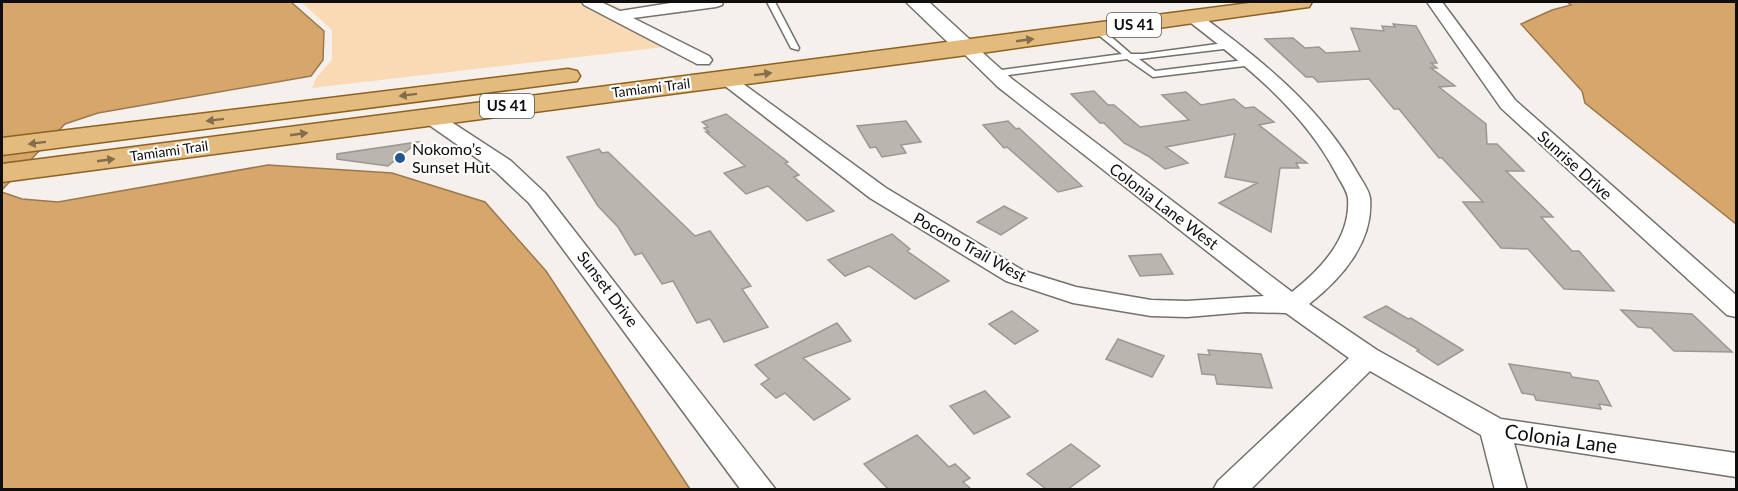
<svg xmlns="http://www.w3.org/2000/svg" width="1738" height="491" viewBox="0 0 1738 491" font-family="Lato,sans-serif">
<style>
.green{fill:#fadab5}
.water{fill:#d7a66a;stroke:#9b784e;stroke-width:1.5}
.building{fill:#b9b5af;stroke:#9b9792;stroke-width:1.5}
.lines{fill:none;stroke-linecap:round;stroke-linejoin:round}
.lane-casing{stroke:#74706b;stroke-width:3}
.street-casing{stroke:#74706b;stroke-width:3}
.secondary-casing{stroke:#74706b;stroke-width:3}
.primary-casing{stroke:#8d6120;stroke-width:3}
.lane{fill:#fff;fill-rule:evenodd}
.street{fill:#fff;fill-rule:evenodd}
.secondary{fill:#fff;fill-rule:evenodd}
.primary{fill:#e3bb7f;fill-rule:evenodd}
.oneway{fill:#846d4b}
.poi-dot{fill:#20588f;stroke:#fff;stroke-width:2}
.labels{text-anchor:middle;stroke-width:4.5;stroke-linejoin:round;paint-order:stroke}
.far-street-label{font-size:14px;fill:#0f0e0c;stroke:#fff}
.shield{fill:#fff;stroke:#575655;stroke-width:1.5}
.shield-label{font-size:15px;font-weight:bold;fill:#0f0e0c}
.poi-label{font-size:16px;fill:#0f0e0c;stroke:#fff;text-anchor:start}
.street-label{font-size:16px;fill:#0f0e0c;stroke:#fff}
.near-street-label{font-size:20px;fill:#0f0e0c;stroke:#fff}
</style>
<rect width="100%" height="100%" fill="#f5f0eb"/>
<!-- green -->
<path class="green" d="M301,2H607L620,8L673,46L312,88L316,78L332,60V30Z"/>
<!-- water -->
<path class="water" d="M2,2H291L324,31L323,60L311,76L98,113L65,124L2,190Z
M1567,2H1736V224L1585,103L1582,91L1521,24L1552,10L1571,5Z
M268,165L392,173L485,202L546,271L690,489H2V192L22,199L58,202Z"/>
<!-- building -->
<path class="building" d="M1393,24L1416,26L1437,63H1431L1437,68H1431L1455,86L1439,87L1486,124L1487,144H1497L1524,171H1506L1553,217H1541L1572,251H1579L1614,291L1564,289L1528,249L1501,248L1463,202H1483L1442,158H1439L1399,109H1394L1369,79L1318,82L1313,77H1306L1265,39L1293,38L1305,48L1319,47L1326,53L1360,51L1351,28L1384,31L1382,26L1395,27Z
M1094,91L1108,105H1114L1140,127L1189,120L1162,95L1186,92L1201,105L1234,99L1245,108L1254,107L1274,122L1259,125L1307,163H1296L1299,168H1280L1271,232L1219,203L1257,183L1225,177L1235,134L1166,147L1188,163L1165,169L1148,156L1124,143L1104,123H1100L1071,94Z
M726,114L788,162L785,163L799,175L794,177L834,211L807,221L768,186L746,194L724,173L745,166L706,132H709L704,128L708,127L702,122Z
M906,121L921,142L901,145L906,153L882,157L876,147L870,148L857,126Z
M1008,121L1016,129L1019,128L1082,186L1058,192L1007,147L1004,148L983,125Z
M418,142L388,166L337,159V154Z
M599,149L602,153L608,152L695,236L710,231L751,286L742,289L768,327L724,342L710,319L697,323L673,281L662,284L642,253L635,255L618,227L598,206L567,157Z
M1004,206L1027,218L1001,235L977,222Z
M892,234L910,249L907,251L949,281L915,299L869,266L845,276L828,260Z
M1161,254L1173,274L1140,276L1129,256Z
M1386,306L1408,319L1411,318L1463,350L1438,365L1417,351L1419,350L1364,317Z
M1621,310L1692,314L1732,352L1674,351L1651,328L1638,327Z
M1012,311L1038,331L1015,344L989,324Z
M837,323L851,341L803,358L850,399L814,420L785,393L776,398L761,384L769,379L755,365Z
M1118,339L1164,356L1152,377L1106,359Z
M1208,350L1261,354L1272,388L1217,384L1215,375L1202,374L1198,354L1210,355Z
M1509,364L1570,373L1572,377L1598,381L1611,406L1599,404L1601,409L1536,400L1534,395L1522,393Z
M985,391L1010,417L974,434L950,406Z
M917,435L949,467L955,464L970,478L963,482L971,489H888L864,464Z
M1071,444L1100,466L1068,489H1046L1027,474Z"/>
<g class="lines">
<!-- lane casing -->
<g class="lane-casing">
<path id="lane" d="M767,2H775L799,48L798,50L791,48Z
M1095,28H1101L1131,54H1143L1232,42L1236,45L1232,48L1139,59L1155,71L1253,59L1257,62L1253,65L1153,77L1127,59L994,77L989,74L994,71L1122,54L1095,32Z"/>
</g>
<!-- street casing -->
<g class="street-casing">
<path id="street" d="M582,2H601L620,11L677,2H723L722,5L716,7L633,18L709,56L712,60L709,64H697L584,5Z
M1427,2H1442L1515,100L1736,295V317L1727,315L1501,108Z
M1193,12L1199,14C1259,58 1321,107 1358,174C1362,181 1369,190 1370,198C1374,242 1341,279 1309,304L1377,350L1501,419L1736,453V477L1514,443L1527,490H1495L1481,435L1370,371L1250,490H1213L1218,481L1349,358L1286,313L1246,312L1187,317L1151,316L1073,303L1006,281L870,198L716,79L719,75H731L886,188L1024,271L1076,287L1151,300L1187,301L1264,296L998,87L958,48L961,44H973L1012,79L1292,292C1321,269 1351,238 1348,198C1347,190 1340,181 1336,173C1303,110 1243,63 1187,20L1185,17L1187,14Z
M429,110L436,112L511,161L545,193L776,490H741L529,203L495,171L422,120L419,116L422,112Z"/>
</g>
<!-- secondary casing -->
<g class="secondary-casing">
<path id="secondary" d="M906,2H929L979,48L975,53L967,55L959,53Z"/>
</g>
<!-- primary casing -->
<g class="primary-casing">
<path id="primary" d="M1257,2H1312L1309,7L1301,8L967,55L2,182V164Z
M568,69L577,71L580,76L577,81L2,155V138Z"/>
</g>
<!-- lane -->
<use href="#lane" class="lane"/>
<!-- street -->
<use href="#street" class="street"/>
<!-- secondary -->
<use href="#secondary" class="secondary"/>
<!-- primary -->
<use href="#primary" class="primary"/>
</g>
<!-- one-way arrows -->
<defs><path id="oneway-solid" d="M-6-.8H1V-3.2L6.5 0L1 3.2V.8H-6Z" transform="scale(1.5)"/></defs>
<g class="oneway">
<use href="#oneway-solid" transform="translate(1025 40) rotate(-8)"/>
<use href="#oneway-solid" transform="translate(763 74) rotate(-7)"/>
<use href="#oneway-solid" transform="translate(408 95) rotate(173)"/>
<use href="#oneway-solid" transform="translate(215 120) rotate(173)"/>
<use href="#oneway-solid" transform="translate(299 134) rotate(-8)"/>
<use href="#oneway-solid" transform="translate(37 143) rotate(173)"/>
<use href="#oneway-solid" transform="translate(106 160) rotate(-8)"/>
</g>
<!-- markers -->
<circle class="poi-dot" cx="400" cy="158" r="6"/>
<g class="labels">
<!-- far-street labels -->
<g class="far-street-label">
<text transform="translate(651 88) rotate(-7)" y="5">Tamiami Trail</text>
<text transform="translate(169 151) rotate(-8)" y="5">Tamiami Trail</text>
</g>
<!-- shield labels -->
<g class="shield">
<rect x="1107" y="13" width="54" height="24" rx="4.5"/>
<rect x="480" y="94" width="54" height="24" rx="4.5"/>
</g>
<g class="shield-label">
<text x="1134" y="30">US 41</text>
<text x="507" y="111">US 41</text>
</g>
<!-- poi labels -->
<g class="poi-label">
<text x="412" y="155">Nokomo’s<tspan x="412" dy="18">Sunset Hut</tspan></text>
</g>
<!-- street labels -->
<g class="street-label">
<text transform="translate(1575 165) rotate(42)" y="6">Sunrise Drive</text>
<text transform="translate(1164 206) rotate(37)" y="6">Colonia Lane West</text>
<text transform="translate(970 247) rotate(29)" y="6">Pocono Trail West</text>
<text transform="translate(608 289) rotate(53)" y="6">Sunset Drive</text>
</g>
<!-- near-street labels -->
<g class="near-street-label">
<text transform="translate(1561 439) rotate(8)" y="7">Colonia Lane</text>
</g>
</g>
<!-- border -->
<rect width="1738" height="491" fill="none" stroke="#0f0e0c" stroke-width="6"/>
</svg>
